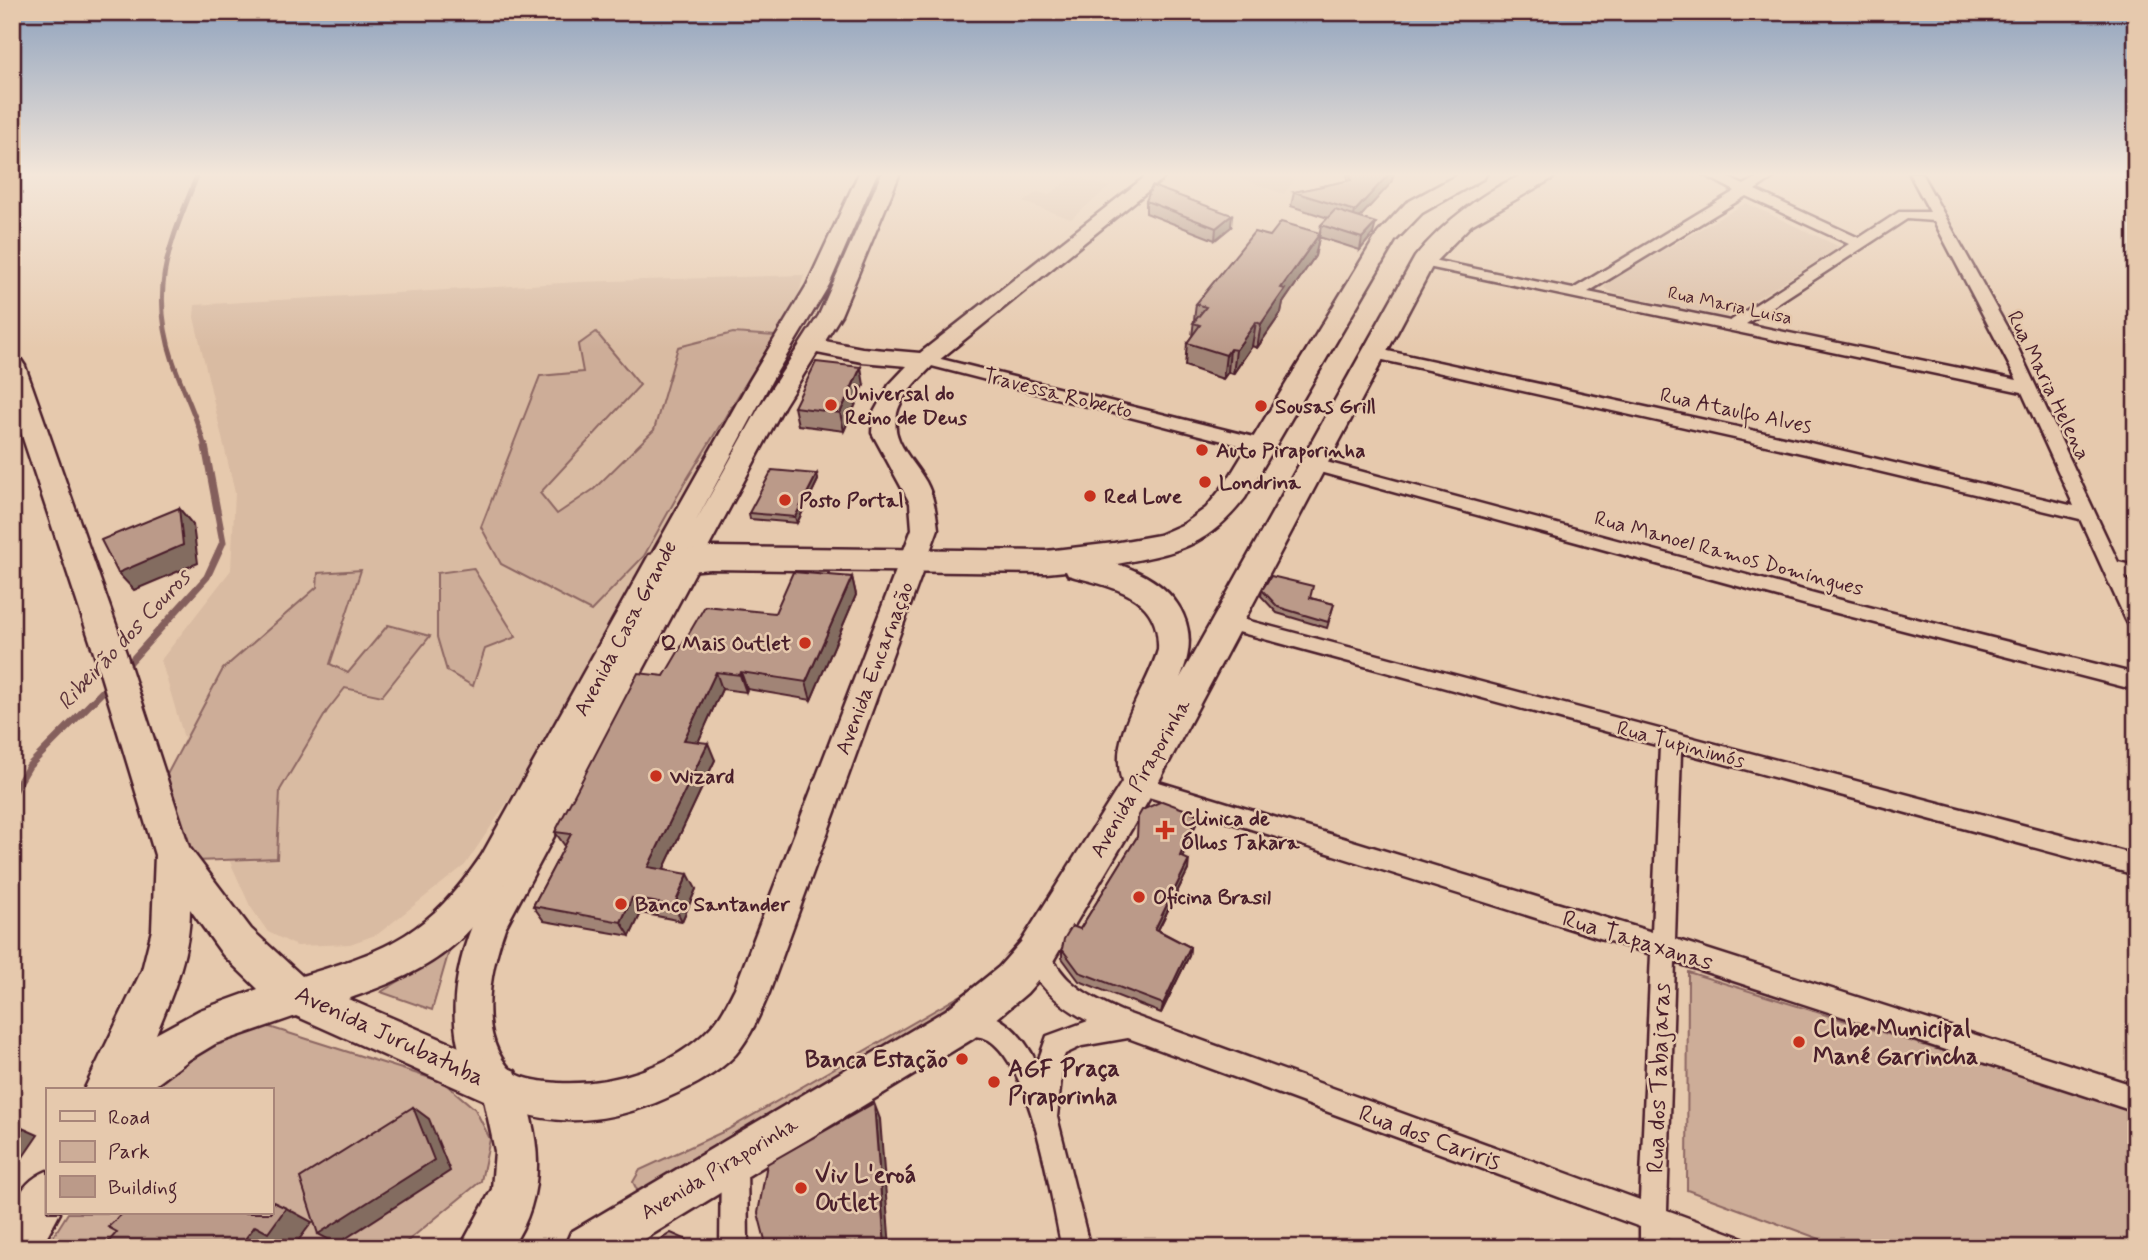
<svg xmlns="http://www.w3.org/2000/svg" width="2148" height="1260" viewBox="0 0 2148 1260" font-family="Mynerve,sans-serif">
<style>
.built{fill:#d9bba2}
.green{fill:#cdad98;stroke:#8c6662;stroke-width:2}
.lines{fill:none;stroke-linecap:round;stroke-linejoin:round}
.stream-far1{stroke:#845e5c;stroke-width:5}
.stream{stroke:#845e5c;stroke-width:7}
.street-casing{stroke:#4a1f2b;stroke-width:5}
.secondary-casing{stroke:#4a1f2b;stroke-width:5}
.primary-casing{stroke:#4a1f2b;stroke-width:5}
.street{fill:#e6c9ad;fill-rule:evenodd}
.secondary{fill:#e6c9ad;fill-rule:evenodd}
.primary{fill:#e6c9ad;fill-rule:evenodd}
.wall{fill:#a18476;stroke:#4a1f2b;stroke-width:2}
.shaded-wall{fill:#836c60;stroke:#4a1f2b;stroke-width:2}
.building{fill:#bb9a89;stroke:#4a1f2b;stroke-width:2}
.poi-dot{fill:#c8321e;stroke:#e6c9ad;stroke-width:2.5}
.labels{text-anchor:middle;stroke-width:5;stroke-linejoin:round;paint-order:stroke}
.far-street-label{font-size:18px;fill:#4a1f2b;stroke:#e6c9ad}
.street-label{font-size:21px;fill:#4a1f2b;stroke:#e6c9ad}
.poi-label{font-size:21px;font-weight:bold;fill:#4a1f2b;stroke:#e6c9ad;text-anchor:start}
.water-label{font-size:23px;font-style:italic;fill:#5d343b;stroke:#e6c9ad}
.near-street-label{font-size:24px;fill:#4a1f2b;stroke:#e6c9ad}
.near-poi-label{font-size:24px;font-weight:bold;fill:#4a1f2b;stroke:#e6c9ad;text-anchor:start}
</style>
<rect width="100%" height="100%" fill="#e6c9ad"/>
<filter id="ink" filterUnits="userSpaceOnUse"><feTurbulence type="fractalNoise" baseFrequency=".0143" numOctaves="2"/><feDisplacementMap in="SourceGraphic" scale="14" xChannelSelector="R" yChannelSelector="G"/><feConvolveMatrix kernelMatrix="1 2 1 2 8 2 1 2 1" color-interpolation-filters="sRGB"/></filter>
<g filter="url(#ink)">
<!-- built -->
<path class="built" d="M1226,173H1278L1294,180L1284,194Z
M1073,176L1109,187L1071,219L1023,202L1037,192L1049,195Z
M1746,203L1840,247L1727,317L1616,294L1604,288L1608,282Z
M804,275L789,328L529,770L465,865L378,934L350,944L297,946L268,932L250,906L203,802L161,660L231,570L235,493L194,317L195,305L579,282Z"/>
<!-- green -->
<path class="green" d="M596,332L640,385L540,493L557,514L594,489L654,430L678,347L733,333L775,336L684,484L644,556L591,611L501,564L481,527L540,376L583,372L578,345Z
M473,568L516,637L485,649L473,686L447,671L437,637V573Z
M361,570L330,664L348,673L388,625L430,636L382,696L345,688L327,711L280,790L277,858L195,861L163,782L223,669L317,587L318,573Z
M449,951L432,1010L381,992Z
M1688,972L2136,1111V1248H1844L1687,1190Z
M965,993L962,1002L639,1194L633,1182L640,1170L727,1130Z
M263,1025L443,1082L475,1109L490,1139L481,1181L399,1248H46L68,1213H271V1090H146L155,1080L211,1039Z"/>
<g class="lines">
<!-- stream-far1 -->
<path class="stream-far1" d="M198,173C171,243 148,285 173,361C183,391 198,418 205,448"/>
<!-- stream -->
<path class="stream" d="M123,670L207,577L223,542L205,446
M12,795L29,766L110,684"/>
<!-- street casing -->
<g class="street-casing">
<path id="street" d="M1701,173H1717L1744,185L1765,173H1780L1755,190L1859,238L1899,212H1930L1909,173H1921L2015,342L2118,562L2136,566V580L2125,577L2136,599V627L2129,625L2126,620L2080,519L1806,454L1374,358L1366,353L1374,348L1806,442L2074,506L2022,392L1423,266L1416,262L1423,258L1573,289L1735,191ZM1746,196L1849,244L1730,321L1588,292ZM1907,219L1934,221L2017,380L1746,324Z
M925,355L1262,439L1270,445L1262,451L920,363L917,360Z
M1311,458L1829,597L2136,674V690L1829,611L1305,468L1303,464L1305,460Z
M1227,615L2136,855V875L1681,752L1675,939L2136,1086V1112L1675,962L1667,1210L1743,1238L1747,1248H1695L1667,1238L1668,1248H1640V1227L1128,1038L1082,1046L1065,1054L1063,1059L1057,1117L1090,1248H1062C1051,1197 1033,1069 989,1040C979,1034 964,1037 952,1033L949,1024L952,1015C991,1000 1023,1032 1037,1064L1047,1036L1088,1021C1059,1005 1036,985 1023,955L1027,947L1035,944C1049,949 1057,969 1069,980C1084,994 1103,1003 1121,1011L1640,1200L1651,954L1139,794L1131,791L1128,785L1131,779L1139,776L1652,932L1660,746L1220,627L1217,622L1220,617Z
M734,1146L743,1150L747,1159L748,1248H720L721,1159L725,1150Z"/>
</g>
<!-- secondary casing -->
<g class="secondary-casing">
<path id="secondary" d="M859,173H877L829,285L772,380L696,521L760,406L819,315L882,173H900L841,315L825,341L862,348L920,353L1150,173H1170L933,365C920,379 902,394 897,413C889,441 914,460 926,482C934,497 936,512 938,529L769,993C760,1014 751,1036 736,1054C715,1077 683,1091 655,1103C609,1121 562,1127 515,1111C506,1108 493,1104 486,1097C438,1049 453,967 478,912L669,570L660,573L651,570L647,563L750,380L807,285ZM817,353L862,362L907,366L889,385L873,414L872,433L910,503L912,529L735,988C728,1002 721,1017 710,1028C674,1067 610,1086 558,1083C545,1082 522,1080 512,1071C476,1036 490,970 505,928L784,406Z"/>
</g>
<!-- primary casing -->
<g class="primary-casing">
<path id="primary" d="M1461,173H1487L1484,178L1422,213L1395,241L1245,498C1207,547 1176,553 1117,564C1171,581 1206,621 1180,678L1415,257C1441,224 1488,187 1528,173C1536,171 1547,173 1555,173L1553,178L1471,225L1434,263L1151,796L1049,968L1027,993L974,1038L630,1248H564L571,1232L946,1010L999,967L1021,942L1122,782C1108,733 1145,694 1158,650C1161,593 1110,587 1068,575L1066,571L1046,573L710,569L670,573L508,879C461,952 429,970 348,999L515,1071C540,1131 550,1191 511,1248H460L492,1189L495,1151L484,1100L296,1016L215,1044L190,1059L149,1090H84L142,970L152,930L155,855L94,653L12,405V358L21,360L25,366L126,653L189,847L251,929L302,976C391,949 428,934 482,855L649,555L710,547L1046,551L1114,543L1159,535L1184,524L1206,508L1225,484L1378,233L1406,203ZM190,909L223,955L258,989L200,1010L156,1034C173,993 190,954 190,909Z
M47,1171V1213H60L41,1248H12C12,1215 13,1185 47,1171Z"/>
</g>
<!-- street -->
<use href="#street" class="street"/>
<!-- secondary -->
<use href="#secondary" class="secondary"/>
<!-- primary -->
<use href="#primary" class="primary"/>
</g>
<!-- wall -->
<path class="wall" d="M1347,173H1394L1391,183L1359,218L1373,234L1360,250L1319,237L1321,225L1328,218L1291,206L1294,192L1347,181Z
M1146,201L1231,227L1215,240L1146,213Z
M1320,233L1315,256L1283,303L1281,313L1257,348L1252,346L1233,374L1228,372L1223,379L1185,366L1187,343L1192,336L1196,304L1270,236Z
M864,385L844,431L798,425L794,407Z
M817,474L818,480L797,523L750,519L749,513Z
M852,577L856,595L811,700L747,689L746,692L722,689L698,742L715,760L663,870L696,889L682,921L641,913L630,936L544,921L533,906L565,846L555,832L664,676L775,613Z
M1262,590L1310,598L1334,604L1327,628L1277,613L1261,596Z
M1196,824L1182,857L1188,870L1158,930L1190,947L1189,956L1161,1013L1079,981L1062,958V949L1080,929L1137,837Z"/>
<!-- shaded-wall -->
<path class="shaded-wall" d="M1390,173H1394L1391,183L1352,226L1355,211Z
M1232,215L1231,227L1215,240L1216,228Z
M1376,223L1373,234L1360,250L1362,238Z
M1320,233L1315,256L1283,303L1281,313L1257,348L1261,324L1281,288Z
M1256,322L1252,346L1233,374L1236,350Z
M1230,349L1228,372L1223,379L1226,355Z
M861,367L864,385L844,431L840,413Z
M817,474L818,480L797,523L795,517Z
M179,508L193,525L198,563L134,590L118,573Z
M852,577L856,595L811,700L806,682Z
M716,672L722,689L692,756L684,740Z
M741,672L747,689L746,692L740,675Z
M708,743L715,760L657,883L648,867Z
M1197,814L1196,824L1179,866L1180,856Z
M1189,860L1188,870L1154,938L1155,929Z
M688,874L696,889L682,921L674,906Z
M632,898L641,913L630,936L621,922Z
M1190,947L1189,956L1161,1013L1163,1004Z
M874,1103L880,1119L890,1248H885Z
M413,1107L429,1119L450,1171L337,1244L318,1234Z
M13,1124L38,1135L12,1173V1125Z
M286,1208L312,1222L295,1245L282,1239L275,1248H238L255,1226Z"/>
<!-- building -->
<path class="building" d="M1350,173H1390L1355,211L1294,192L1351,180Z
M1152,186L1232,215L1216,228L1146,201Z
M1335,210L1376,223L1362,238L1321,225Z
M1281,222L1320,233L1281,288L1285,289L1261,324L1256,322L1236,350L1230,349L1226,355L1187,343L1200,325L1193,323L1206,307L1196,304L1254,232L1270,236Z
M816,362L861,367L840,413L794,407Z
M772,470L817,474L795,517L749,513Z
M179,508L183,545L118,573L101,540Z
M793,572L852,577L806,682L741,672L740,675L716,672L684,740L708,743L648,867L688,874L674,906L632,898L621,922L533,906L571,834L555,832L638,673L664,676L705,606L775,613Z
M1271,576L1313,586L1310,598L1334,604L1328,622L1278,607L1262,590Z
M1162,801L1197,814L1180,856L1189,860L1155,929L1190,947L1163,1004L1079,972L1062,949L1064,939L1072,926L1080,929L1137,837L1138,817L1142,810Z
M874,1103L885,1248H767L758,1213L767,1164Z
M413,1107L434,1160L318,1234L300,1178Z
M271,1201L286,1208L268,1233L255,1226L238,1248H103L117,1232L108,1227L123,1213H271Z
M671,1233L687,1240L691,1248H647Z"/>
</g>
<!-- sky -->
<linearGradient id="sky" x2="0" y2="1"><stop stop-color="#8fa2bd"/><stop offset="0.5" stop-color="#f4e7da"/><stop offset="1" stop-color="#f4e7da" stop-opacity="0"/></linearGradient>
<rect width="2148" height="349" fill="url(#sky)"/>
<!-- markers -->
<g class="poi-dot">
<circle cx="831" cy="405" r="7"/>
<circle cx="1261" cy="406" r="7"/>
<circle cx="1202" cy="450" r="7"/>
<circle cx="1205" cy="482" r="7"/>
<circle cx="1090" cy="496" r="7"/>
<circle cx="785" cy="500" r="7"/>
<circle cx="805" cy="643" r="7"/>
<circle cx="656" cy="776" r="7"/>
<path d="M1161.5 819.5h7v7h7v7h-7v7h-7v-7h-7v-7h7z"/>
<circle cx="1139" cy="897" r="7"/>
<circle cx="621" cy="904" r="7"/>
<circle cx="1799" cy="1042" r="7"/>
<circle cx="962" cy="1059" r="7"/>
<circle cx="994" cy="1082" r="7"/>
<circle cx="801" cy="1188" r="7"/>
</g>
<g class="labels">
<!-- far-street labels -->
<g class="far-street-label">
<text transform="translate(1730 305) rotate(12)" y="6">Rua Maria Luisa</text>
</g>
<!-- street labels -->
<g class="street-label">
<text transform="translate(2049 385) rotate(64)" y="7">Rua Maria Helena</text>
<text transform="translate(1058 393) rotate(14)" y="7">Travessa Roberto</text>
<text transform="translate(1736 410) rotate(12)" y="7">Rua Ataulfo Alves</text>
<text transform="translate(1729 553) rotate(15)" y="7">Rua Manoel Ramos Domingues</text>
<text transform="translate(625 628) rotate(-62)" y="7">Avenida Casa Grande</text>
<text transform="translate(874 668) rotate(-69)" y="7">Avenida Encarnação</text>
<text transform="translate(1681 744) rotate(15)" y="7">Rua Tupinimós</text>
<text transform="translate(1140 778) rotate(-60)" y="7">Avenida Piraporinha</text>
<text transform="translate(719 1168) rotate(-31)" y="7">Avenida Piraporinha</text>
</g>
<!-- poi labels -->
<g class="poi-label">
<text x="845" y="400">Universal do<tspan x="845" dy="24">Reino de Deus</tspan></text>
<text x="1275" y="413">Sousas Grill</text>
<text x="1216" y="457">Auto Piraporinha</text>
<text x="1219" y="489">Londrina</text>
<text x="1104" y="503">Red Love</text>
<text x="799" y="507">Posto Portal</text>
<text x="791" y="650" text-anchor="end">Q Mais Outlet</text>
<text x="670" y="783">Wizard</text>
<text x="1181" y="825">Clinica de<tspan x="1181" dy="24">Ólhos Takara</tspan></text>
<text x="1153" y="904">Oficina Brasil</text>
<text x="635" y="911">Banco Santander</text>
</g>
<!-- water labels -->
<g class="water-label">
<text transform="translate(123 639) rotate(-47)" y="8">Ribeirão dos Couros</text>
</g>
<!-- near-street labels -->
<g class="near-street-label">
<text transform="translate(1638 940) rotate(17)" y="8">Rua Tapaxanas</text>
<text transform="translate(390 1035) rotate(25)" y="8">Avenida Jurubatuba</text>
<text transform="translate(1658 1078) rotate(-88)" y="8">Rua dos Tabajaras</text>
<text transform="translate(1430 1137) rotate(20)" y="8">Rua dos Cariris</text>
</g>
<!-- near-poi labels -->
<g class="near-poi-label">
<text x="1813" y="1036">Clube Municipal<tspan x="1813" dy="28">Mané Garrincha</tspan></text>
<text x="948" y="1067" text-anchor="end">Banca Estação</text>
<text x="1008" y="1076">AGF Praça<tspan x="1008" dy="28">Piraporinha</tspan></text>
<text x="815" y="1182">Viv L'eroá<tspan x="815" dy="28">Outlet</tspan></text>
</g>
</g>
<!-- margin -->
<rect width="2148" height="1260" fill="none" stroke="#e6c9ad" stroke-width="42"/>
<rect x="21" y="21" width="2106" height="1218" fill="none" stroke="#4a1f2b" stroke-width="2.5" filter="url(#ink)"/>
<!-- legend -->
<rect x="46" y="1088" width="228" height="126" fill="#e6c9ad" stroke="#a88579" stroke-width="2"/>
<rect x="60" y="1111" width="35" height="10" fill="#e6c9ad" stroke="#a88579" stroke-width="2"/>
<text x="108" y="1124" font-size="21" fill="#4a1f2b">Road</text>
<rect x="60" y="1141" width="35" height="21" fill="#cdad98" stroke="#a88579" stroke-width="2"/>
<text x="108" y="1158" font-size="21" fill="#4a1f2b">Park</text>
<rect x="60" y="1176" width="35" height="21" fill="#bb9a89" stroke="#a88579" stroke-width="2"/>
<text x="108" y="1194" font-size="21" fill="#4a1f2b">Building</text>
</svg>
